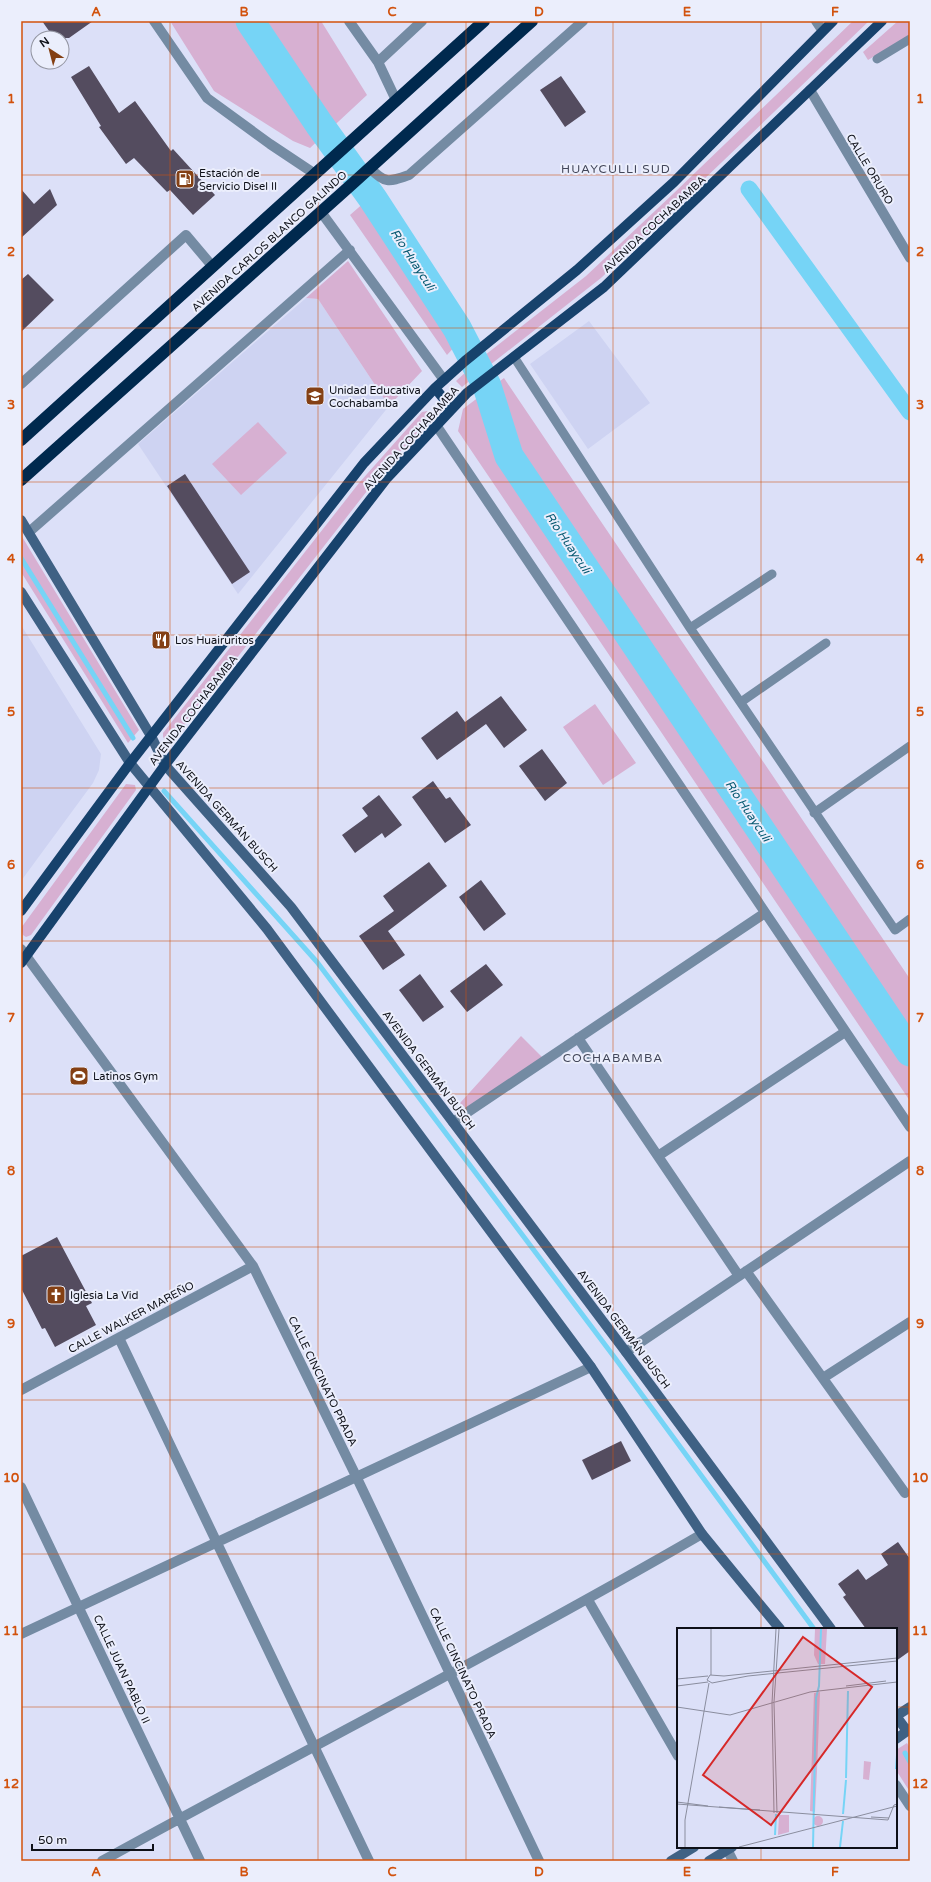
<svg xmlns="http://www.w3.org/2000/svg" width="931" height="1882" viewBox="0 0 931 1882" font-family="'Varela Round',sans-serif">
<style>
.built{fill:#ced3f2}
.green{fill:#d7b0d2}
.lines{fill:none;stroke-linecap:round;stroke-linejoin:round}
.stream{stroke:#76d4f6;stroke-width:5}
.canal{stroke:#76d4f6;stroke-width:17}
.river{stroke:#76d4f6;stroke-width:29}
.building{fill:#544c5f}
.lane{stroke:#748ba3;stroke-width:9}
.street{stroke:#748ba3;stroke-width:10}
.secondary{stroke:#3f6184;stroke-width:10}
.primary{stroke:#17426c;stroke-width:10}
.highway{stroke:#00294e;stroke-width:12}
.grid{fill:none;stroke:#d2520d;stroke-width:1;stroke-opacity:0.55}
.labels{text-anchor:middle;stroke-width:4;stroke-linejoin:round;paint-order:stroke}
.street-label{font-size:11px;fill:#0e1018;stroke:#ebeefc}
.poi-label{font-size:11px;fill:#0e1018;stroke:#ebeefc;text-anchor:start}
.neighbourhood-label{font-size:12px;letter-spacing:1px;fill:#424659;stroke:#ebeefc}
.water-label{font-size:12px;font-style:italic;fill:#055870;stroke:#ebeefc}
.inset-river{fill:none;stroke:#76d4f6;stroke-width:2}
.inset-road{fill:none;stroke:#8a8d9e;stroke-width:1}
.view{fill:#d62828;fill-opacity:0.15;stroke:#d62828;stroke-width:2}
.inset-edge{fill:none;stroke:#0e1018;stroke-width:2}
.neatline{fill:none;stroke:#d2520d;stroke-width:1.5}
.grid-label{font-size:13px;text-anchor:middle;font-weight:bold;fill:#d2520d}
</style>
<rect width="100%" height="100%" fill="#dce0f8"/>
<!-- built -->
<path class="built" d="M306,298L318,299L389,406L238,594L138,444Z
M589,321L650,403L588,449L530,364Z
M21,625L101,754L99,770L93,783L21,881Z"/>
<!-- green -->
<path class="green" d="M170,21H321L367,95L310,148L293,141L214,91Z
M853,21H869L601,278L462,387L456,381L480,359L586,276L674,193Z
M898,21H910V35L868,60L863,52Z
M382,187L470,330L447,355L350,215Z
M348,261L422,371L389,406L318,299L306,298Z
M504,378L910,979V1101L458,431L463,409Z
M427,411L431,413L433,417L381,473L173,740L166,741L163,737V733L359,483L422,412Z
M258,422L287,453L241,495L212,464Z
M21,535L139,730L128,743L21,572Z
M595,704L636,763L603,785L563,727Z
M126,784L135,785L136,790L31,935L26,937L23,935L21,928Z
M521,1036L543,1058L467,1109L460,1103Z
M907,1743L910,1748V1792L896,1770V1750Z"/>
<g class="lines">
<!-- stream -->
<path class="stream" d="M21,558L133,738
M164,791L317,962L615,1358L814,1629
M905,1753L910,1762"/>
<!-- canal -->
<path class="canal" d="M749,189L910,412"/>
<!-- river -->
<path class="river" d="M250,21L319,124L373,199L457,328L487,386L509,456L910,1052"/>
</g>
<!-- building -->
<path class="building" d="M42,21H93L69,38H54Z
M89,66L119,113L135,101L171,151L173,149L215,195L193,215L170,190L167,192L134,158L126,164L99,127L101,126L71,77Z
M561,76L586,112L565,127L540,90Z
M21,189L34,204L50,189L57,205L21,238Z
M28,274L54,300L21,332V280Z
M185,474L250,572L232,584L167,486Z
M501,696L527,730L504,748L486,724L437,760L421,738L457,711L465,722Z
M542,749L567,783L545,801L519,766Z
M433,781L446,799L450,797L471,825L445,843L412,797Z
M379,795L402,825L385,838L382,833L355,853L342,835L368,816L362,808Z
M429,862L447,886L388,931L405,955L383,970L359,936L394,911L383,896Z
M481,880L506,914L484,931L459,897Z
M486,964L503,985L467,1012L450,991Z
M420,974L444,1007L423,1022L399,990Z
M57,1237L92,1303L86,1306L96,1325L55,1347L45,1328L42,1329L21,1288V1256Z
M621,1441L631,1461L592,1480L582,1460Z
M898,1542L910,1559V1651L896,1661V1629H866L843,1597L846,1595L838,1584L858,1569L866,1580L888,1565L881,1554Z"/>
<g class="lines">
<!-- lane -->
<path class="lane" d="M877,59L910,39
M514,357L690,628L895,930L910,919
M690,628L772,574
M741,702L826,643
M814,813L910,746"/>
<!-- street -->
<path class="street" d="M154,21L207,98L270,144L315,174
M349,21L378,62L396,100
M816,21L822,30
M378,62L422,21
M810,90L910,258
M370,168C385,184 389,182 409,175L583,21
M321,212L444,380
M21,384L186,235L213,267
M436,425L910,1127
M29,532L350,250
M21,949L253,1266L356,1476L539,1861
M578,1038L739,1276
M453,1122L765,913
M658,1156L845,1032
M746,1271L905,1493
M119,1338L369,1861
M626,1352L910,1161
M823,1378L910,1322
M21,1390L253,1266
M21,1487L200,1861
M588,1600L678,1756
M21,1634L591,1367
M896,1785L910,1806
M726,1847L733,1861
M102,1861C302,1751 505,1648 702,1534"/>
<!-- secondary -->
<path class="secondary" d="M21,520L151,736L165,765L291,907L626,1352L831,1629
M21,592L130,763L267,929L591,1367L702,1534L780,1629
M896,1716L907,1731
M896,1716L910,1707
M896,1739L910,1729
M671,1861L694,1847
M709,1861L732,1847"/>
<!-- primary -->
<path class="primary" d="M435,388L452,409
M21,911L130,763L364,463L435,388L465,361L577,270L674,182L833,21
M21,963L165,765L387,478L467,393L604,287L882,21"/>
<!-- highway -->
<path class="highway" d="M21,440L484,21
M21,480L351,185L532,21"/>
</g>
<!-- grid -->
<path class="grid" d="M170,21V1861M318,21V1861M466,21V1861M613,21V1861M761,21V1629M21,175H910M21,328H910M21,482H910M21,635H910M21,788H910M21,941H910M21,1094H910M21,1247H910M21,1400H910M21,1554H910M21,1707H678M896,1707H910M761,1847V1861"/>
<!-- icons -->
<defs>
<g id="fuel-square" transform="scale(1)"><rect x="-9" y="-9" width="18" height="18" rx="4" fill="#844014" stroke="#ebeefc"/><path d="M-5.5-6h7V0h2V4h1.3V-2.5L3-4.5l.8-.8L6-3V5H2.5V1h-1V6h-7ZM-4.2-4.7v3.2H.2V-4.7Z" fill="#fff"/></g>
<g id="school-square" transform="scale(1)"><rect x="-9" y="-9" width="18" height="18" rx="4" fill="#844014" stroke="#ebeefc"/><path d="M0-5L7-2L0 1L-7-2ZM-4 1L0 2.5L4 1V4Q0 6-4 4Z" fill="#fff"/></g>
<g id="restaurant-square" transform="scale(1)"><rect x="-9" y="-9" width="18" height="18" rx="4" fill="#844014" stroke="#ebeefc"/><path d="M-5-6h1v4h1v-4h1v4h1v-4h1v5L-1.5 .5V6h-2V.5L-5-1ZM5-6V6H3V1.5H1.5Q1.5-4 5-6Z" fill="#fff"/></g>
<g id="stadium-square" transform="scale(1)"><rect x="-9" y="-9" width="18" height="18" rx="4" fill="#844014" stroke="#ebeefc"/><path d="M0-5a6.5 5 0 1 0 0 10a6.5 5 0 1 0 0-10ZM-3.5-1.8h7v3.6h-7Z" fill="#fff"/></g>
<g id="church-square" transform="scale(1)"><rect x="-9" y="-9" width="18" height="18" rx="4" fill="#844014" stroke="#ebeefc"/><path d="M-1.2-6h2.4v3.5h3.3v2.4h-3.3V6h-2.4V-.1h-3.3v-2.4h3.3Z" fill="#fff"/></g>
</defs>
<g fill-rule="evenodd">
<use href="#fuel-square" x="185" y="179"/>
<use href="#school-square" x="315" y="396"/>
<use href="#restaurant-square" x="161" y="640"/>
<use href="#stadium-square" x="79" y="1076"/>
<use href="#church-square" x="56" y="1295"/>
</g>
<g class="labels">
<!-- street labels -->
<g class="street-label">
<text transform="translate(870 169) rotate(59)" y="4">CALLE ORURO</text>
<text transform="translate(654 224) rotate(-43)" y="4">AVENIDA COCHABAMBA</text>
<text transform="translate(269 241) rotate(-42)" y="4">AVENIDA CARLOS BLANCO GALINDO</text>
<text transform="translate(411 438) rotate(-48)" y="4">AVENIDA COCHABAMBA</text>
<text transform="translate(193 710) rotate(-52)" y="4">AVENIDA COCHABAMBA</text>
<text transform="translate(227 816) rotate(48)" y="4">AVENIDA GERMÁN BUSCH</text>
<text transform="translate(429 1070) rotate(53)" y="4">AVENIDA GERMÁN BUSCH</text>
<text transform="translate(131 1317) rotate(-28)" y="4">CALLE WALKER MAREÑO</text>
<text transform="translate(624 1329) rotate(53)" y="4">AVENIDA GERMÁN BUSCH</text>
<text transform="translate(323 1381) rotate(64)" y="4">CALLE CINCINATO PRADA</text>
<text transform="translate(122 1669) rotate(65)" y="4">CALLE JUAN PABLO II</text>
<text transform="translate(463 1673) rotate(65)" y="4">CALLE CINCINATO PRADA</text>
</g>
<!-- poi labels -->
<g class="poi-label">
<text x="199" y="177">Estación de<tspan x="199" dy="13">Servicio Disel II</tspan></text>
<text x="329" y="394">Unidad Educativa<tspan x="329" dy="13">Cochabamba</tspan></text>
<text x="175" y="644">Los Huairuritos</text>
<text x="93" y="1080">Latinos Gym</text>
<text x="70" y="1299">Iglesia La Vid</text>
</g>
<!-- neighbourhood labels -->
<g class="neighbourhood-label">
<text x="616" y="173">HUAYCULLI SUD</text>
<text x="613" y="1062">COCHABAMBA</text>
</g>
<!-- water labels -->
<g class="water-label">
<text transform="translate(413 260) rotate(57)" y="4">Río Huayculi</text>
<text transform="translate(568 543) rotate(56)" y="4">Río Huayculi</text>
<text transform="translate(748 811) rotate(56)" y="4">Río Huayculi</text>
</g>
</g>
<!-- overview -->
<g transform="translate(677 1628)">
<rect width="220" height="220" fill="#dce0f8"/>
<path d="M138,1H150L148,36H141L137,27ZM143,64L140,143L138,184L133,183L137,65ZM187,133L194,134L192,152L186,151ZM102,187H112V204L101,207ZM136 193a5 5 0 1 1 10 0a5 5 0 1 1-10 0Z" fill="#d7b0d2"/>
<path class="inset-river" d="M219,141L220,127M169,150L171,63M166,186L169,152M98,207L99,186M136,219L139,70L142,58L144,1M163,219L166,193"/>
<path class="inset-road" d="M220,30L47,48L33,47L30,52L35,55L71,48L220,33M34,47V1M0,51L31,48M0,58L31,54M169,58L209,53M97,74L102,1M95,75L97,185M95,75L99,1M97,75L100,185M0,79L53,87L133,64L220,54M0,174L31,178M0,176L211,192L217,177L220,176M42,179L83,182M194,189L212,190M8,219V192L32,55M62,219L220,178"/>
<path class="view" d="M126,9L195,59L94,197L26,147Z"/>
<rect width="220" height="220" class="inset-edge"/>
</g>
<!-- border -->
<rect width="931" height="1882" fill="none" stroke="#ebeefc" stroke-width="44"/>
<!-- north arrow -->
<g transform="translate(50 50) rotate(324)"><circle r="19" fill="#ebeefc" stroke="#9395a1"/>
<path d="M0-3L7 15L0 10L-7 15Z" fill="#844014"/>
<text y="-6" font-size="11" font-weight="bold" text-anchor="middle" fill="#0e1018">N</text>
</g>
<!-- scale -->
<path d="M32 1844v6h121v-6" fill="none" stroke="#0e1018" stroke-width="2"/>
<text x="38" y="1844" font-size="12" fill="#0e1018" stroke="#ebeefc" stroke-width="3" paint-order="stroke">50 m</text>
<rect x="22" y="22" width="887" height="1838" class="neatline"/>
<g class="grid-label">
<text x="96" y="16">A</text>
<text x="244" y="16">B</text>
<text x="392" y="16">C</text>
<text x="539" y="16">D</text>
<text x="687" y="16">E</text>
<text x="835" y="16">F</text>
<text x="11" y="103">1</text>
<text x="920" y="103">1</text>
<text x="11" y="256">2</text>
<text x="920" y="256">2</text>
<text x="11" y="409">3</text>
<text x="920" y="409">3</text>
<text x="11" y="563">4</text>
<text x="920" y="563">4</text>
<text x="11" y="716">5</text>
<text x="920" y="716">5</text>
<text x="11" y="869">6</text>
<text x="920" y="869">6</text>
<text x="11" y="1022">7</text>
<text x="920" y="1022">7</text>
<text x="11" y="1175">8</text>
<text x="920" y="1175">8</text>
<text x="11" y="1328">9</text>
<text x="920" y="1328">9</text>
<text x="11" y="1482">10</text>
<text x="920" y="1482">10</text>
<text x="11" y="1635">11</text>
<text x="920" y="1635">11</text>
<text x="11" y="1788">12</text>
<text x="920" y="1788">12</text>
<text x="96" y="1876">A</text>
<text x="244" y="1876">B</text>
<text x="392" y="1876">C</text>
<text x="539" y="1876">D</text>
<text x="687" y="1876">E</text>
<text x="835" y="1876">F</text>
</g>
</svg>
